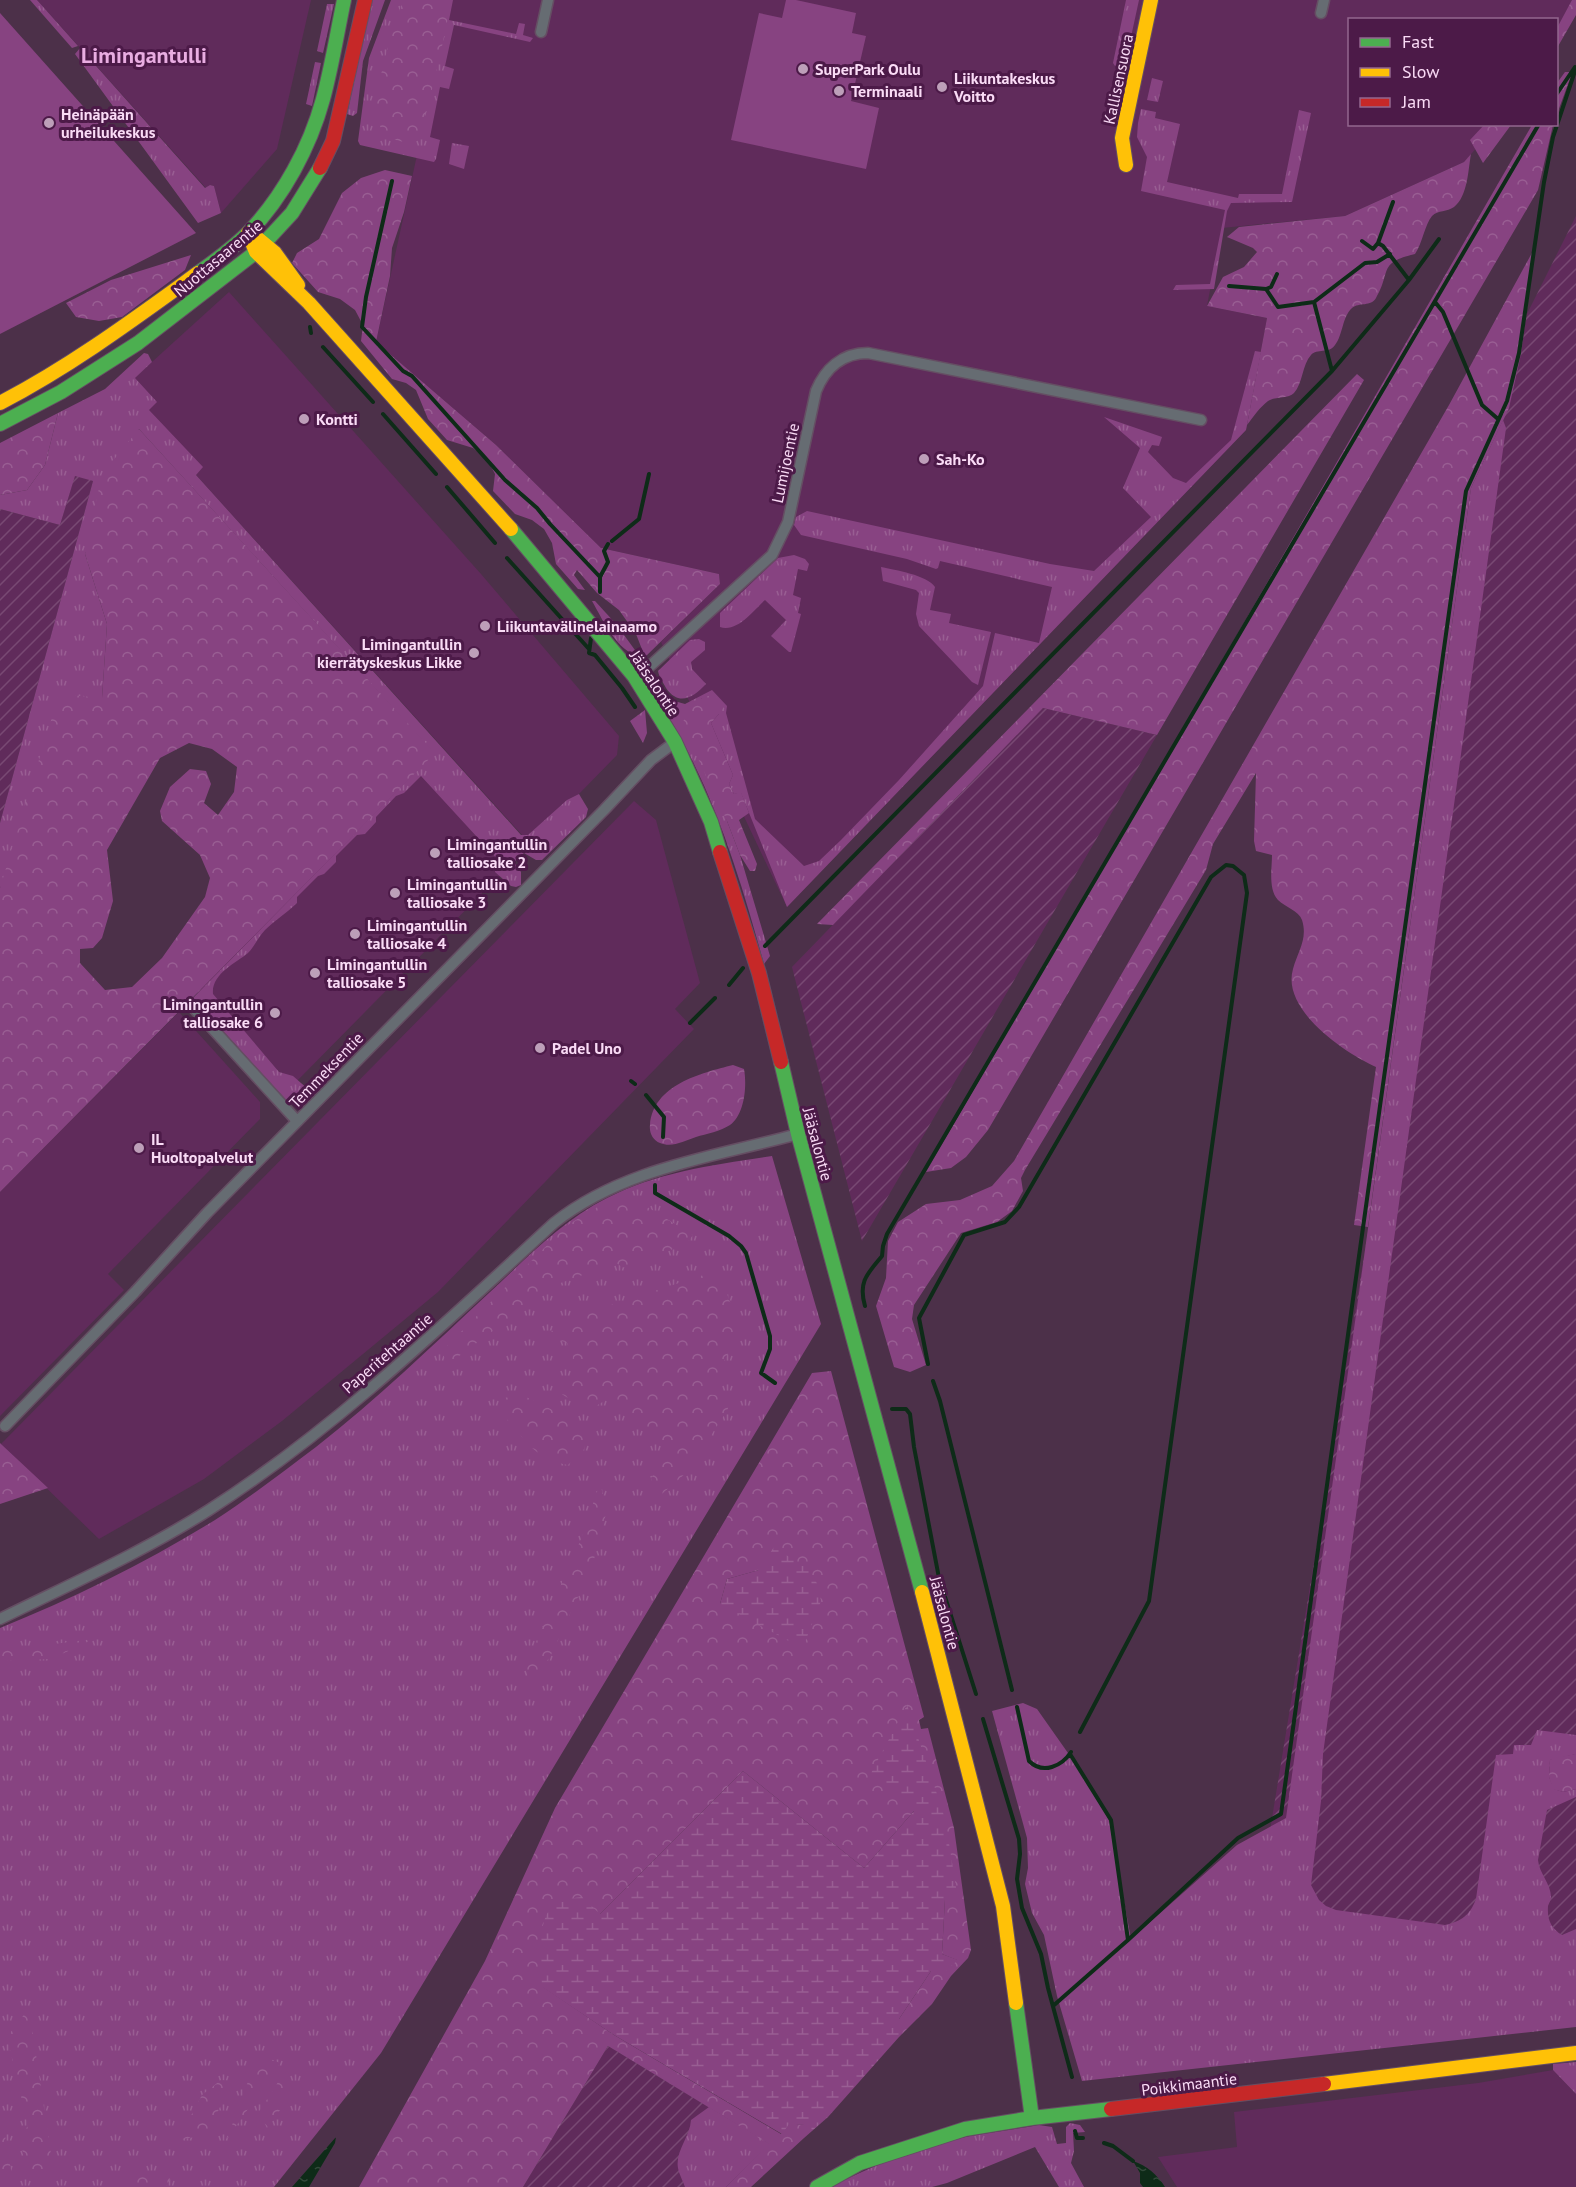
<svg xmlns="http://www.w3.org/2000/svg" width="1576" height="2187" viewBox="0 0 1576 2187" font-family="'PT Sans',sans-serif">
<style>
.built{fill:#602b5b}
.industrial{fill:url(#industrial-furrows)}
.grass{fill:url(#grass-tufts)}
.forest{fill:url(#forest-crowns);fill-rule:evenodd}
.wetland{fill:url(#wetland-marsh)}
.pitch{fill:#874381}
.water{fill:url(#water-ripples)}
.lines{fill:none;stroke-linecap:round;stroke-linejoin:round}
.stream{stroke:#0e2b18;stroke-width:4}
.street-casing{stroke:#654e63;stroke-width:13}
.fast-casing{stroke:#654e63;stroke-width:16}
.slow-casing{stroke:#654e63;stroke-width:16}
.jam-casing{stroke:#654e63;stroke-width:16}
.street{stroke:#666c72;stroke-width:10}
.fast{stroke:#4caf50;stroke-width:14}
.slow{stroke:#ffc107;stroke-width:14}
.jam{stroke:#c62828;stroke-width:14}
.poi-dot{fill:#bd9fb9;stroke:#4c1a48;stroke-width:2}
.labels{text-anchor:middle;stroke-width:6;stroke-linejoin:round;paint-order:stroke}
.poi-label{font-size:16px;font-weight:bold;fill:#fadbf6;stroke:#4c1a48;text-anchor:start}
.street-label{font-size:16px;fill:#fadbf6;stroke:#4c1a48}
.district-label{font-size:22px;font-weight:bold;fill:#e9ade2;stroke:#4c1a48}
</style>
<defs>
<pattern id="industrial-furrows" width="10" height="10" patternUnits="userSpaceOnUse" patternTransform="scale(1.5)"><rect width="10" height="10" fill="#602b5b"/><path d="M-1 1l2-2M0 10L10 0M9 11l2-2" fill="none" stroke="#784973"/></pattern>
<pattern id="grass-tufts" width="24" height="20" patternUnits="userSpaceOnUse" patternTransform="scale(1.5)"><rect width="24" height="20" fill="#874381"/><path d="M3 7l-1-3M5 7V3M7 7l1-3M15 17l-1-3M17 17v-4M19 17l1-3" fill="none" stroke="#995e93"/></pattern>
<pattern id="forest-crowns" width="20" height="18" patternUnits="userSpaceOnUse" patternTransform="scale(1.5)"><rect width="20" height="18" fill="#874381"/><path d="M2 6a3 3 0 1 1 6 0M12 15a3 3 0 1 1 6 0" fill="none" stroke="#995e93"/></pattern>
<pattern id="wetland-marsh" width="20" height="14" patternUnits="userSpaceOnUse" patternTransform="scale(1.5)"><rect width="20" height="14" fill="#874381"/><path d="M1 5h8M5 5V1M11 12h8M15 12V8" fill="none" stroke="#995e93"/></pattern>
<pattern id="water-ripples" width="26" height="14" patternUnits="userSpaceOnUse" patternTransform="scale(1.5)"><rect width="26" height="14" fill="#0e2b18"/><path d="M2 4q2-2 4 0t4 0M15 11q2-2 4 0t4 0" fill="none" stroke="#32493a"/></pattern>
</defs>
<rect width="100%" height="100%" fill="#4c3049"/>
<!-- built -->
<path class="built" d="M37,0H311L277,149L221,213L214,186L210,185L206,188Z
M451,0H1576L1557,40L1556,20H1350V124L1497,125L1464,162L1345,216L1222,228L1207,306L1267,318L1246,430L787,907L661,642L720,584L719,574L601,548L496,445L376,342Z
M229,292L481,574L619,736L617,755L539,835H522L120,391Z
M422,765L503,854V872L296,1082H279L198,992Z
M634,801L656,820L700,983L675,1009L694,1029L438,1292L282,1421L204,1479L99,1539L1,1444Z
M179,1012L260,1102V1119L108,1274L124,1290L0,1416V1192Z
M1553,2070L1576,2094V2187H1177L1158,2157L1237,2147L1234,2112L1478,2083Z"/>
<!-- industrial -->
<path class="industrial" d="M1576,216V1984L1247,1971L1514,340Z
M75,475L93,481L0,823V509L60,525Z
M1043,708L1157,735L862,1241L792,967Z
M608,2046L770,2144L726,2187H523Z"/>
<!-- grass -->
<path class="grass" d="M30,0H37L78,46L72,48Z
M372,0H385L363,61L357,113L353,116L347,114Z
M391,0H453L449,20L516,34L519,23L525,24L523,35L533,38L530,42L454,25L445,66L454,69L449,89L440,87L430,137L440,140L436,159L434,162L360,145L358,141L369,58Z
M1126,0H1139L1124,69L1115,66L1113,63Z
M327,4H334L323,53L317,51Z
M80,48L205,188L210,185L214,186L221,213L198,223L75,54Z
M315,62L321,63L312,106L306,104Z
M1152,78L1163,81L1158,102L1147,100Z
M1141,109L1156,112L1155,118L1180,124L1167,182L1238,198L1239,194H1282L1299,110L1311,113L1292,202L1231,203L1227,211L1214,289L1173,290L1176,285L1210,284L1225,210L1141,191L1147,157L1137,137L1138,123Z
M452,143L469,146L464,169L449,164Z
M1255,351L1261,352L1246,430L787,907L741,793L734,794L729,784L733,775L711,723L719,714L701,698L727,821L740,855L770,956L764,964C739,873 711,782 659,701L667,699L685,704L712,690L727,706L726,713L755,819L804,866L819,861L841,840L899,780L983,686L995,633L1039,643L1052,587L940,561L938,568L936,569L907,559L801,535L794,525L796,517L807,511L1050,564L1094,571L1151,517L1123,488L1140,448L1104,417L1162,437L1159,446L1152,445L1148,452L1173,478L1186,483L1231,440Z
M144,353L148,354L152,362L135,378L157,402L149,410L203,467L196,475L521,835H528L567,800L579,794L588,809L586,817L542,860H536L524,853L514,862L521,872V885L516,887L511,886L495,872V869L500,862L421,776L404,793L396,796L376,817V822L365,834L357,835L336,856V862L324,874L318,876L297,897V903C287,913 275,920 265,930C258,937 255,946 248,953C236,963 211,974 213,994L279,1072L293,1076L309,1090V1099L301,1106L294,1105L285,1099L193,998L434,753L139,429L85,554L107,624L102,698L0,888V823L93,481L75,476L60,525L0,509V495L27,490L45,465L58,413L105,389Z
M1503,420L1506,428L1323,1754L1321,1801L1311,1885L1319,1900L1326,1906L1336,1910L1445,1925C1462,1921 1470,1915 1476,1899L1496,1755L1513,1754L1514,1745H1531L1537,1730L1576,1735V1754L1550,1760L1549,1777L1554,1789L1563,1792L1576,1789V1797L1547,1810L1538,1860C1539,1873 1551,1884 1551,1897C1551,1900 1549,1903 1548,1906C1547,1920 1551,1928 1562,1935L1576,1929V2027L1082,2081L1057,1996L1044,1935L1032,1913L1025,1884L1028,1868L1027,1838L992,1711L1023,1703L1037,1709L1075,1763L1109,1820L1131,1939L1237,1845L1286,1818L1471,488Z
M794,555L805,559L809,564L807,571L798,569L793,595L801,598L798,613L801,614L791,652H789L771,636L786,620L765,600C754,610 737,633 720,627V613L778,558Z
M881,567C895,570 927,575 935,587L930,610L951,614L949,623L991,632L978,685L972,682L919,626L916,614L919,593L916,590L883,581Z
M592,601H595L616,624L640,657C616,650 604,622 592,601Z
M699,639L705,642V650L691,662L692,669L706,684C694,697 679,707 666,688C663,682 659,677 658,671L690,640Z
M645,710L647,733L643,743L630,721Z
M772,1156L821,1324L381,2053L274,2187H0V1628C74,1598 147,1562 215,1520C249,1498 283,1472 316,1447C377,1399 432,1346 489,1293C526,1259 561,1221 607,1198C657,1172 717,1164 772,1156Z
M1576,2062V2094L1553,2070V2064Z
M709,2107L770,2144L726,2187H685C683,2181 679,2174 678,2168C675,2151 690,2137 691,2120Z
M1070,2123L1080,2125L1085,2132L1073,2133L1074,2151L1071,2163L1084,2187H1059L1035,2147L947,2183L932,2187H830C874,2165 921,2146 970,2136C993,2132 1016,2129 1039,2125L1052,2127L1057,2144L1066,2143V2127Z"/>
<!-- forest -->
<path class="forest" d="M403,0H452C446,23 428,128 413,139C404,146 392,138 383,134C381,128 378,122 377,116C375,83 392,32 403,0Z
M1572,0H1576V15L1557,48V28Z
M1565,72H1569L1571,76L1557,114V83Z
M1484,125H1511L1483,163L1470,140Z
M1532,125H1553L1538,190L988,1130L966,1157L951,1168L926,1172Z
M1471,154C1468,170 1468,196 1454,207C1447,212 1438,210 1432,216C1425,224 1422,244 1415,254C1377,263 1392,271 1376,298C1371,307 1359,302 1352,308C1342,317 1343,335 1335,345C1329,354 1317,348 1311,355C1302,365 1303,383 1294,393C1288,399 1276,396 1268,401C1260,407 1253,417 1247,425L1267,318L1207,306L1223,277L1244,267L1257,252L1253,248L1227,237L1239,227L1345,216L1464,162Z
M385,170L412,176L404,212L392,248L390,276L376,342L496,445L601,548L719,574L720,584L645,657L636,634L619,610L597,593L577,570L574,575L585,590L578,589L556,564L552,543L544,529L532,520L515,514L493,491L495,474L487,459L473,448L447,440L428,419L416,390L406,383L392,379L361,341L363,325L355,310L340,299L318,292L292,263L297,253L319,239L342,193L361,178Z
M1533,251L1534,256L1521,354L1509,408L1471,488L1368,1227L1354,1225L1376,1067C1345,1053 1281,1010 1293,969C1298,951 1308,939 1302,920C1299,911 1285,907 1278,900C1268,889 1272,868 1272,855L1256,851L1254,841L1256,773L1213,844L1206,870L1025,1170L1021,1178L1023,1191L1012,1211L997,1222L961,1233L914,1305L912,1319L926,1365L910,1372L894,1367L876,1306L886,1278L888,1241L898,1222L926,1204L960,1200L992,1186L1014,1161L1449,405Z
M191,255L185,270L122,317L99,321L76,317L66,303L111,280Z
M1357,374L1364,380L1157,735L1043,708L833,925L817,924Z
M58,413L45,465L27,490L0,495V443Z
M139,429L435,753L0,1192V888L59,694L102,698L107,624L85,554L102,474ZM189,743L212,749L237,767L234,792L218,815L204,803L211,784L206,771L190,769L170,787L160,811L162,821L200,855L210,878L205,897L162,958L132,987L105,990L80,963V949L93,948L102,938L113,901L107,850L160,758Z
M707,696C720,696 722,702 726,713L719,714L711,723L733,775L729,784L734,794L741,792L749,813L739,820L757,864L755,871H750L740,855L727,821L682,724C688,712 694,700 707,696Z
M733,1065L744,1069C747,1085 745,1114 730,1125C721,1131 706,1134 696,1137C684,1141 672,1148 660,1143C653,1140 649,1133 650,1125C653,1085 701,1073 733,1065Z
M626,1194L693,1235L687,1243L628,1268L622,1267L616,1263L555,1285L447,1365L442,1351L566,1226L609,1200Z
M719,1270L737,1323L735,1341L706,1394L732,1397L727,1411L686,1473L656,1499L651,1478L676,1442C671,1442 666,1442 661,1442C640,1438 627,1405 609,1398L588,1411L554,1389L572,1381L573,1354L566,1342L543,1338L568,1319Z
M831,1371L924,1717L919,1720L921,1729L928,1728L954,1828L971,1950L968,1958L951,1976L932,2004L899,2037V2019L931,1971L957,1960L942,1954L945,1898L914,1811L864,1868L743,1771L600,1914L543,1987L614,2035L781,2134L788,2123L804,2125V2138L751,2187H726L769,2144L608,2046L523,2187H359L485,1961L555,1808L812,1373ZM759,1570L720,1604L727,1579Z
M524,1396C541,1405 599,1426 582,1453C579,1457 572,1461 568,1465C531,1458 525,1437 501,1413V1398Z
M0,1443L1,1444L48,1488L0,1504Z
M600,1483L607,1510L592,1567L550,1657L529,1683L526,1665L581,1539Z
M94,1639L51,1659L6,1661L0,1666V1652L5,1650Z
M1576,1754V1789L1563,1792L1553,1789L1549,1777L1550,1760L1554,1758Z
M29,2008L54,2174L30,2180L19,2137L28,2126L7,2037Z
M258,2054L280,2063L227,2139Z
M287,2068L286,2102L267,2128L259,2112Z
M221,2080L232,2081L207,2135L178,2140L202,2095Z
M3,2124L14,2187H0V2132Z
M142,2171H165L170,2179L166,2187H118Z"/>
<!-- wetland -->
<path class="wetland" d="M774,1547L808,1569L818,1585L821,1601L805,1642L798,1646L720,1604L727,1579L759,1570Z
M907,1705L945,1818L957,1894L945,1899L942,1954L958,1960L941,1975L931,1971L899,2019V2037L828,2117L804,2138V2125L789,2124L782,2134L614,2035L542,1987C541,1966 537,1931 548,1912C555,1901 571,1898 582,1897L600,1914L743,1771L864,1868L914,1811L870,1775Z"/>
<!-- pitch -->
<path class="pitch" d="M786,0H796L856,13L852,33L866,36L851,101L879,108L866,169L731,140L759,13L782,18Z
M0,13L196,233L0,334Z"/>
<!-- water -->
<path class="water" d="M336,2137L335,2143L309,2187H292Z
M1133,2161C1147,2166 1157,2174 1165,2187H1143L1140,2183V2173Z"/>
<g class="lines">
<!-- stream -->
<path class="stream" d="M1556,95L1575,67
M392,181L366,297L362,327L403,371L412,376L505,480L537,508L550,524L600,577
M1362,241L1373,249L1378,243L1393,202
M1378,243L1383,246L1409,280
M1229,286L1266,289L1271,287L1277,274
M1266,289L1278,307L1314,302L1365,263L1377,262L1390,254
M1314,302L1332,371
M1435,302L1443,312L1482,405L1498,419
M310,327L311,333
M323,347L373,402
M383,414L436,474
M447,487L495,543
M612,541L639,519L649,474
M507,558L589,649
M600,592V577L608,562L604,551L608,544
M591,638L589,653L595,655L622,688L635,707
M765,946L1332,371L1409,280L1439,239
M729,985L743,968
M690,1023L715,998
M631,1081L635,1084
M646,1095L664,1117L663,1137
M655,1185V1193L729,1236L741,1246L746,1253L770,1336V1349L761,1373L775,1383
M865,1306C858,1282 867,1274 882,1256L883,1246L887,1234L1539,124
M928,1364L919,1318L964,1235L1005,1222L1019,1207L1211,877L1226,865L1233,866L1244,875L1247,893L1149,1601L1080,1732
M933,1381L940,1401L1012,1690
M892,1409H906L910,1414L914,1447L939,1578L976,1694
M1017,1707L1029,1761C1043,1775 1062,1766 1071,1752
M983,1719L1019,1839L1020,1854L1017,1879L1022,1908L1041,1954L1048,1988L1072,2077
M1128,1940L1238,1838L1281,1814L1466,491L1507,401L1519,353L1544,182L1553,137L1576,68
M1053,2006L1128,1940L1111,1820L1070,1754
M1075,2131L1077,2138H1083
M1104,2143L1113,2146L1133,2161"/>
<!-- street casing -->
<g class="street-casing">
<path id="street" d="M1321,13L1324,0
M541,32L548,0
M634,676L650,666L772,555L788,522L816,391C825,369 842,353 868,353L1201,420
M190,1004L297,1121
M5,1426L135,1292L207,1213L604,810L651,760L675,742
M0,1619C71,1584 143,1552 209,1510C335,1429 444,1324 554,1223C623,1168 714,1157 798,1134"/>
</g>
<!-- fast casing -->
<g class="fast-casing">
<path id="fast" d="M198,273C215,261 233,248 248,233C283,197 310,147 323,99C332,66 337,33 344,0
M0,424L61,392L138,343L256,252L292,213L320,168
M511,529L634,676L675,742L711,822L720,852
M781,1062L798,1134L922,1592
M1016,2003L1032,2118
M817,2187L860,2163L965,2129L1032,2118L1111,2109"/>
</g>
<!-- slow casing -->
<g class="slow-casing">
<path id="slow" d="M1126,165L1122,138L1151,0
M248,233L256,252L309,303L511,529
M257,238L275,253L298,285
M0,403C71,366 133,320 198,273
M922,1592L1003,1906L1016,2003
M1324,2084L1576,2053"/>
</g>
<!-- jam casing -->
<g class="jam-casing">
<path id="jam" d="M320,168L333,141L365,0
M720,852L759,973L781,1062
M1111,2109L1324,2084"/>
</g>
<!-- street -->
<use href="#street" class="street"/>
<!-- fast -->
<use href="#fast" class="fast"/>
<!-- slow -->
<use href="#slow" class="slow"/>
<!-- jam -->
<use href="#jam" class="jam"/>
</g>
<!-- markers -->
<g class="poi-dot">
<circle cx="803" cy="69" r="6"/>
<circle cx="942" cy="87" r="6"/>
<circle cx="839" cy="91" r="6"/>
<circle cx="49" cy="123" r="6"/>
<circle cx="304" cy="419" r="6"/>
<circle cx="924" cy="459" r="6"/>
<circle cx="485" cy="626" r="6"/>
<circle cx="474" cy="653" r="6"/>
<circle cx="435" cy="853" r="6"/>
<circle cx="395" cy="893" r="6"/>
<circle cx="355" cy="934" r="6"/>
<circle cx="315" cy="973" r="6"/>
<circle cx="275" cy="1013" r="6"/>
<circle cx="540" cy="1048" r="6"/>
<circle cx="139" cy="1148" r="6"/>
</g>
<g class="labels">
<!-- poi labels -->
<g class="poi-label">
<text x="815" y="75">SuperPark Oulu</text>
<text x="954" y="84">Liikuntakeskus<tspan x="954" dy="18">Voitto</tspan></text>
<text x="851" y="97">Terminaali</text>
<text x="61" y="120">Heinäpään<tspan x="61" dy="18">urheilukeskus</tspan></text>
<text x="316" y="425">Kontti</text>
<text x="936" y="465">Sah-Ko</text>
<text x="497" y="632">Liikuntavälinelainaamo</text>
<text x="462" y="650" text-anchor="end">Limingantullin<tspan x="462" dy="18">kierrätyskeskus Likke</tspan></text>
<text x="447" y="850">Limingantullin<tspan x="447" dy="18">talliosake 2</tspan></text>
<text x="407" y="890">Limingantullin<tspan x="407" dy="18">talliosake 3</tspan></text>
<text x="367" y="931">Limingantullin<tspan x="367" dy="18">talliosake 4</tspan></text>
<text x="327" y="970">Limingantullin<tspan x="327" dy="18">talliosake 5</tspan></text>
<text x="263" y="1010" text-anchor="end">Limingantullin<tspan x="263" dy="18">talliosake 6</tspan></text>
<text x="552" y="1054">Padel Uno</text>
<text x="151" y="1145">IL<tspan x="151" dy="18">Huoltopalvelut</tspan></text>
</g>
<!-- street labels -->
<g class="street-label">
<text transform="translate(1118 79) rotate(-78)" y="6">Kallisensuora</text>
<text transform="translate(218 258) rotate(-40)" y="6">Nuottasaarentie</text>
<text transform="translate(785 463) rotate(-78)" y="6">Lumijoentie</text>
<text transform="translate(655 683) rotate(56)" y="6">Jääsalontie</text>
<text transform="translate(326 1070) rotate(-46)" y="6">Temmeksentie</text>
<text transform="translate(818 1144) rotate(75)" y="6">Jääsalontie</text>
<text transform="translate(387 1353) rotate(-41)" y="6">Paperitehtaantie</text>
<text transform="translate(945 1613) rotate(75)" y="6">Jääsalontie</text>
<text transform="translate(1189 2084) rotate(-7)" y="6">Poikkimaantie</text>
</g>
<!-- district labels -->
<g class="district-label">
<text x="144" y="63">Limingantulli</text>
</g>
</g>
<!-- legend -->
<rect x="1348" y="18" width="210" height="108" fill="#4c1a48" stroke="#92678e" stroke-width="1.5"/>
<rect x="1360" y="38" width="30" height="9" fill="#4caf50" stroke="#92678e" stroke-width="1.5"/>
<text x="1402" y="48" font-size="18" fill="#fadbf6">Fast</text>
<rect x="1360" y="68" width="30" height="9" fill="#ffc107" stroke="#92678e" stroke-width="1.5"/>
<text x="1402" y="78" font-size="18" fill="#fadbf6">Slow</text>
<rect x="1360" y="98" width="30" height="9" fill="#c62828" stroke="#92678e" stroke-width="1.5"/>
<text x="1402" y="108" font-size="18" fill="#fadbf6">Jam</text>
</svg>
